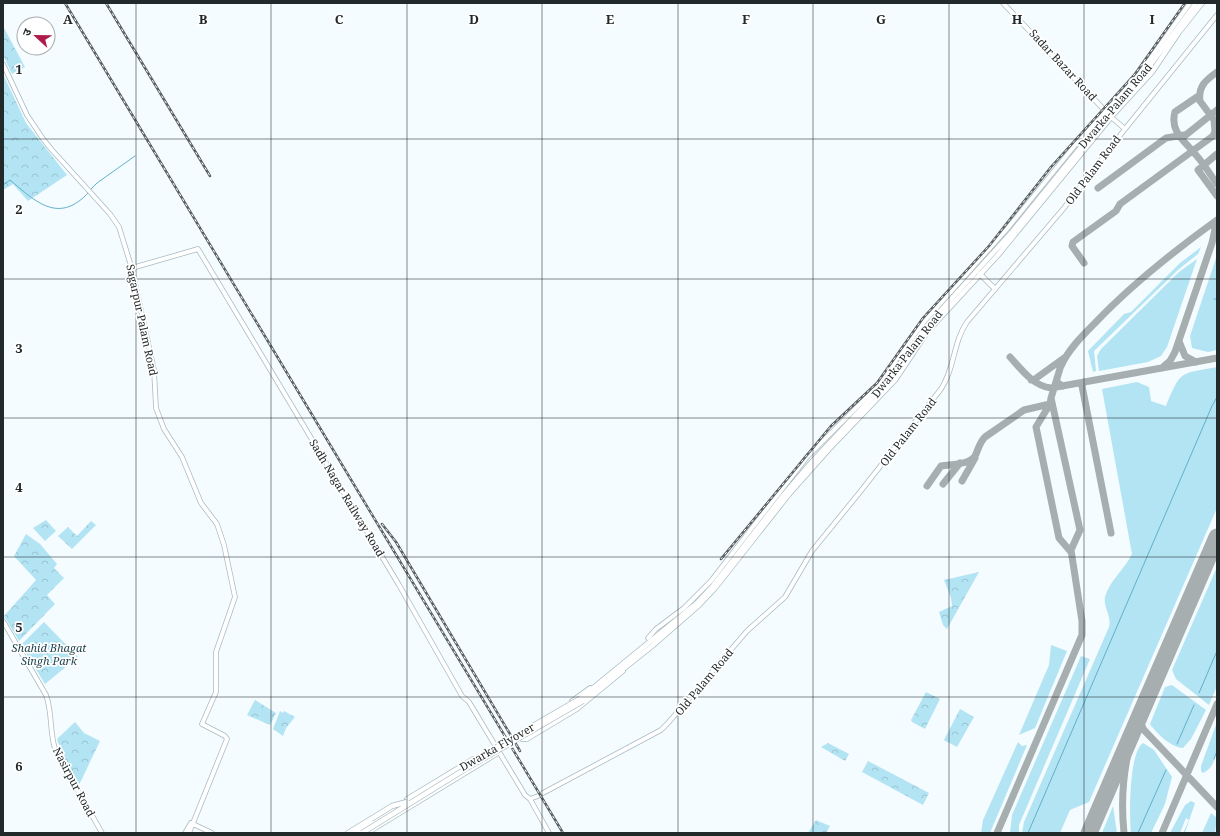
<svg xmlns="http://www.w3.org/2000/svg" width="1220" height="836" viewBox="0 0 1220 836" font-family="'Noto Serif','Noto Sans Devanagari',serif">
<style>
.grass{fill:#b3e4f4}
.forest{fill:url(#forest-crowns)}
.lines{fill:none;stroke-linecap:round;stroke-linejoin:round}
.stream{stroke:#60b0c8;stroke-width:1}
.taxiway{stroke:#a6aeb0;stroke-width:7}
.runway{stroke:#a6aeb0;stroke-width:17}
.secondary-casing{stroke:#a8bbc1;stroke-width:5.5}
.primary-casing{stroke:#a8bbc1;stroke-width:6}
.secondary{stroke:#fff;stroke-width:4}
.primary{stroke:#fff;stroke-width:4.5}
.rail-casing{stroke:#585f61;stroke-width:2.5}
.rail{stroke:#fff;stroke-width:1;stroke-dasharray:3;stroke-linecap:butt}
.primary-bridge-casing{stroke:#a8bbc1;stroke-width:6;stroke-linecap:butt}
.primary-bridge{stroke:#fff;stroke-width:4.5}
.grid{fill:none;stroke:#22292b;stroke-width:1;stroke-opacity:0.55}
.labels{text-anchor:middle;stroke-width:3.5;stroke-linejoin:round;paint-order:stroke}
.street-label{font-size:11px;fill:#22292b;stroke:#fff}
.park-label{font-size:11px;font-style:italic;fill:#193e49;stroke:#fff}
.grid-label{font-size:13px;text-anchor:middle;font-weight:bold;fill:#22292b;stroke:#fff;stroke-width:3.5;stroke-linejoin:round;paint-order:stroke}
</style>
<defs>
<pattern id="forest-crowns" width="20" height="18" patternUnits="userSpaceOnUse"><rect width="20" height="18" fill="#b3e4f4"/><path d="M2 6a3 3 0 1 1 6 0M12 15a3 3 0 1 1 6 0" fill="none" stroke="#9ac4d1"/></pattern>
</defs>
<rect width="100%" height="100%" fill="#f4fcff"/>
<!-- grass -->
<path class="grass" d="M1201,247L1198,254L1179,269L1094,351L1096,371L1093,372L1088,351L1124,314L1131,312L1180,263Z
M1217,255V350L1208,352L1192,348L1190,336Z
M1197,259L1167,347L1161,356L1148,362L1099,371L1097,356L1101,349L1179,272Z
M1217,367V508L1089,802L1070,810L1060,833H1022L1024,822L1109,627C1112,617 1103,607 1105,597C1109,581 1125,569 1132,554L1102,389L1137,382L1149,387L1151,401L1166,406C1181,371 1178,374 1217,367Z
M1217,567V686L1209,705L1176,679L1172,670Z
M1051,645L1067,651L1035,728L1019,735L1049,665Z
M1081,656L1090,659L1019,825V833H1010L1012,815Z
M1172,685L1206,710L1191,739L1183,748C1172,748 1156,733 1150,724L1165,687Z
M1217,722C1217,739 1220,766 1203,773L1201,771V766Z
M1018,742L1022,746L1027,745L990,833H981L983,820Z
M1143,743L1154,750L1172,777L1165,804L1151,833H1131C1129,816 1129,752 1143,743Z
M1191,801L1195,803L1185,833H1183L1189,820L1186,818L1180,833H1170L1185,805Z
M1113,806L1117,833H1102Z
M1211,813L1217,818L1215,833H1202Z"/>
<!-- forest -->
<path class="forest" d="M3,26L25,67L12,74L3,55Z
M3,76H4L26,123L67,175L28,201L13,184L3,190Z
M46,520L56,531L45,541L33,528Z
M91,521L96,525L72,549L58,536L68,527L77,536Z
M26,534L40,544L57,564L54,568L64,578L47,595L55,604L19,641L4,616L36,580L14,556Z
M979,572L947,629L943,625L939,612L952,606L951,598L944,580Z
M44,622L78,657L45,684L21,645Z
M926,692L940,699L925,729L912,722L911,720Z
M255,700L276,713L270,725L247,715Z
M960,709L974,717L957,747L944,740Z
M280,711L283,713L284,711L295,717L286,728L283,736L273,729Z
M75,722L84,733L100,741L79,785L62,754L57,739Z
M828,743L849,754L845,761L821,747Z
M868,761L929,793L923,805L862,772Z
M816,820L830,826L826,833H808Z"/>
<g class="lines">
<!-- stream -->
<path class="stream" d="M3,185L10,180C36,202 59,225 89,192
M91,189L97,183L135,156
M1214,299H1217
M1199,693L1217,651
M1177,744L1194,705
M1214,759L1217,751
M1028,833L1212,406L1217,397
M1138,833L1166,770"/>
<!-- taxiway -->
<path class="taxiway" d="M1200,101C1198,86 1206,80 1217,72
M1217,134L1215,131L1214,120L1197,97L1175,112C1169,132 1187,143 1196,155C1204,164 1210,174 1217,184
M1182,138L1217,110
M1217,154L1198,170L1217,196
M1098,188L1166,138L1184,135
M1084,263L1072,246L1073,242L1116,211L1120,204L1213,136L1215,131
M1179,341L1185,356L1196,362
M1010,357C1021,369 1033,386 1051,388L1217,358
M1061,366C1068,350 1082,336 1095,323C1132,284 1174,251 1217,220
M1162,368L1170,361L1175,352L1212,243L1217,220
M1057,378V383L1063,386
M1031,380L1035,379L1064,358
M1084,382L1082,386L1111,533
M1050,404L1036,427L1059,538L1071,552
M962,481L975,458
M943,484L960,463
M927,486L941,466C952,464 972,465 976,454C979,447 980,442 985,437L1024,410L1050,404L1051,398
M1140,714L1141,724L1144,730L1217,807
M997,833L1082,635V621L1071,550L1080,530L1051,398L1062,362
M1124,833C1120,794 1124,757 1138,720
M1162,833L1217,704"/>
<!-- runway -->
<path class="runway" d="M1089,833L1217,537"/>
<!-- secondary casing -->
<g class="secondary-casing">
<path id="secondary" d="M1003,3L1111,117L1125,129
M3,64L27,115L43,139L52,150L110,214L119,227L132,269L154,370L156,408L164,429L182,457L201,503L217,524L224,545L235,597L216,652V692L202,724L225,736L227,739L189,833
M132,268L198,249L399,585L462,696L469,702L525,795L530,799L549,833
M3,621L46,695C53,714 49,734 56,752L102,833
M648,638L656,629L684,608L711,581L807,457L874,390L923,323L1007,229L1076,144L1138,76L1190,3
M572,701L590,688
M520,735L522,739H527L577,709L623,671
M543,793L661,730L668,723L747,631L785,597L812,551L860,492L941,389C955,368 953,342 967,322L1064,208L1125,129L1217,15
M407,799L473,759
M530,799L538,796
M191,823L212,833
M185,833L191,823
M367,833L498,753"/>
</g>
<!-- primary casing -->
<g class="primary-casing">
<path id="primary" d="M980,274L995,289
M581,698L697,603L713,586L782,497L810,464L891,377L924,329L1012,232L1072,158L1140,79L1196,3
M583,701L652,646L699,605L715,588L789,494L829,449L895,380L927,332L998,255L1111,117L1152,72L1179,32L1202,3
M348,833L371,819
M355,833L495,748"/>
</g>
<!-- secondary -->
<use href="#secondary" class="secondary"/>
<!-- primary -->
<use href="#primary" class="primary"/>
<!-- rail casing -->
<g class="rail-casing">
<path id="rail" d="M65,3L563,833
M106,3L210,176
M382,524L396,542L520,751
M721,559L831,426L877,383L923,318L989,246L1051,167L1135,74L1185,3"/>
</g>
<!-- rail -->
<use href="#rail" class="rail"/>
<!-- primary-bridge casing -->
<g class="primary-bridge-casing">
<path id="primary-bridge" d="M495,748L581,698
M371,819L392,806L407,802
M362,833L467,768L583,701"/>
</g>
<!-- primary-bridge -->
<use href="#primary-bridge" class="primary-bridge"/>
</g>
<!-- grid -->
<path class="grid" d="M136,3V833M271,3V833M407,3V833M542,3V833M678,3V833M813,3V833M949,3V833M1084,3V833M3,139H1217M3,279H1217M3,418H1217M3,557H1217M3,697H1217"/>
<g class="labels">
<!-- street labels -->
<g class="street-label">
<text transform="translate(1063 65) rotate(47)" y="4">Sadar Bazar Road</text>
<text transform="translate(1115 106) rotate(-50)" y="4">Dwarka-Palam Road</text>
<text transform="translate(1093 170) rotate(-53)" y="4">Old Palam Road</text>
<text transform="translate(142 320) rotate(78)" y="4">Sagarpur Palam Road</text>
<text transform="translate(907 354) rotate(-52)" y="4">Dwarka-Palam Road</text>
<text transform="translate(908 432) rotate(-52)" y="4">Old Palam Road</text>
<text transform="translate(347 498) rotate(59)" y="4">Sadh Nagar Railway Road</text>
<text transform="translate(704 682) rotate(-50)" y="4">Old Palam Road</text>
<text transform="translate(497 747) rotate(-30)" y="4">Dwarka Flyover</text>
<text transform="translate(74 782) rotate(62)" y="4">Nasirpur Road</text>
</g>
<!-- park labels -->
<g class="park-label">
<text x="49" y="652">Shahid Bhagat<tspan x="49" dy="13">Singh Park</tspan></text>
</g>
</g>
<g class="grid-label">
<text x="68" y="24">A</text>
<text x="203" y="24">B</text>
<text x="339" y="24">C</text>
<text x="474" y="24">D</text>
<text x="610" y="24">E</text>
<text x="746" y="24">F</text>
<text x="881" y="24">G</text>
<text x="1017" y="24">H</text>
<text x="1152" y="24">I</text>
<text x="19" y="74">1</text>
<text x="19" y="214">2</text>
<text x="19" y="353">3</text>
<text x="19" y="492">4</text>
<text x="19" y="632">5</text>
<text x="19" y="771">6</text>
</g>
<!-- border -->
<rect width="1220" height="836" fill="none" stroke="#22292b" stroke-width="8"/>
<!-- north arrow -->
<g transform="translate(36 36) rotate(292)"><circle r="19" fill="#ffffff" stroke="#a7a9aa"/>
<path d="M0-3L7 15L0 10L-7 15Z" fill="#ae1b4a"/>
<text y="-6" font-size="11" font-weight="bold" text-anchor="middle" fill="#22292b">उ</text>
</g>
</svg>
